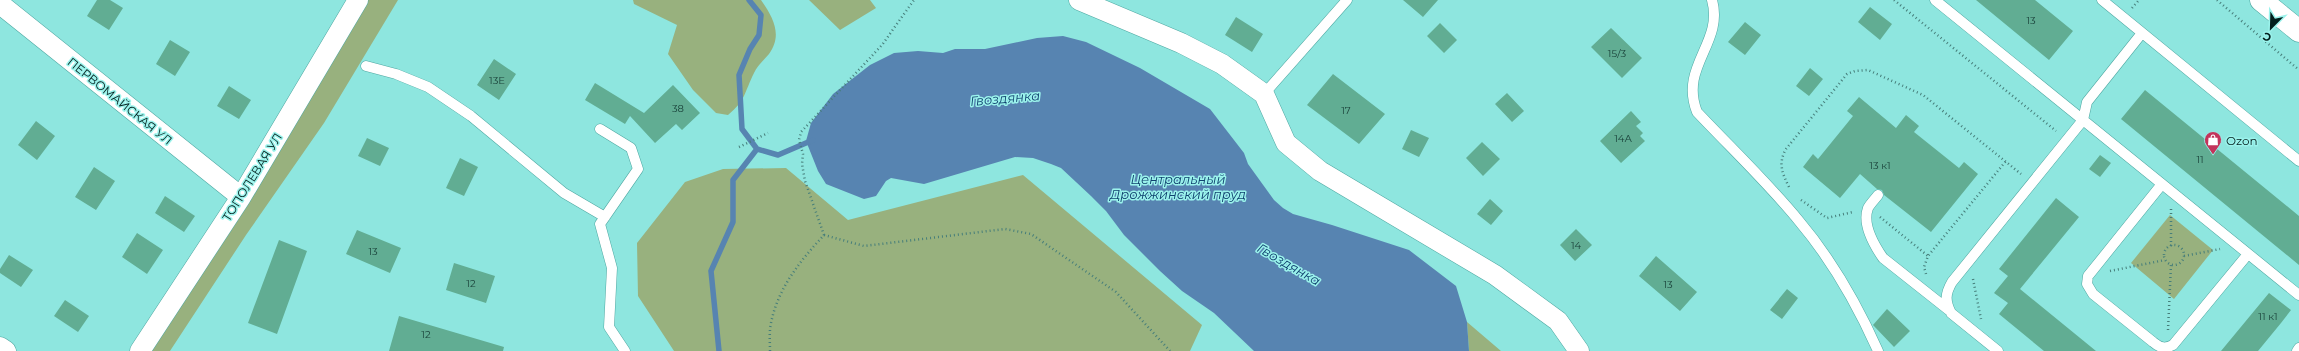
<svg xmlns="http://www.w3.org/2000/svg" width="2299" height="351" font-family="Montserrat,sans-serif">
  <style>
    .green { fill: #98b17e }
    .water { fill: #5784b1 }
    .lines { fill: none; stroke-linecap: round; stroke-linejoin: round }
    .stream { stroke: #5784b1; stroke-width: 5.5 }
    .building { fill: #61ad93 }
    .service-casing { stroke: #4fa8a2; stroke-width: 11 }
    .minor-casing { stroke: #4fa8a2; stroke-width: 21 }
    .tertiary-casing { stroke: #4fa8a2; stroke-width: 23 }
    .path { stroke: #467e7a; stroke-width: 2.5; stroke-dasharray: 1 3; stroke-linecap: butt }
    .service { stroke: #fff; stroke-width: 10 }
    .minor { stroke: #fff; stroke-width: 20 }
    .tertiary { stroke: #fff; stroke-width: 22 }
    .labels { text-anchor: middle; dominant-baseline: central; stroke-width: 3; stroke-linejoin: round; paint-order: stroke }
    .number-label { font-size: 10px; fill: #1a423a }
    .street-label { font-size: 12px; fill: #031f1d; stroke: #9bf3ec }
    .poi-label { font-size: 12px; fill: #031f1d; stroke: #9bf3ec; text-anchor: start }
    .water-label { font-size: 13px; font-style: italic; fill: #0f416e; stroke: #9bf3ec }
  </style>
  <rect width="100%" height="100%" fill="#8ee6df"/>
  <!-- green -->
  <path class="green" d="M358,0H398L324,123L246,235L170,351H139Z
    M633,0H761C773,17 783,35 769,54C764,60 757,66 754,73C744,93 746,100 728,115L716,113L693,90L668,54L677,25L634,4Z
    M809,0H870L876,8L840,30Z
    M786,168L848,220L1023,175L1202,325L1190,351H674L638,296L637,243L685,182L723,169Z
    M2170,215L2213,250L2174,299L2131,263Z
    M1467,322L1501,351H1469Z"/>
  <!-- water -->
  <path class="water" d="M1063,36L1086,42L1140,68L1210,109L1244,153L1248,164L1274,200L1283,208L1293,214L1332,225L1409,250L1456,286L1467,322L1469,351H1254L1214,313L1182,291L1160,271L1124,235L1106,211L1091,196L1061,168L1051,164L1033,158L1015,157L924,184L891,178L886,181L876,196L864,199L826,184L818,171L806,141L811,123L833,94L870,65L894,53L918,51L943,53L955,49H985L1037,38Z"/>
  <g class="lines">
    <!-- stream -->
    <path class="stream" d="M749,0L761,15L759,35L750,49L739,75L742,129L757,149L778,155L813,140
      M719,351L711,271L733,222V180L757,149"/>
  </g>
  <!-- building -->
  <path class="building" d="M97,0H110L123,8L109,30L87,16Z
    M1403,0H1438L1423,17Z
    M1976,0H2035L2073,31L2049,60Z
    M1870,7L1892,24L1880,40L1858,22Z
    M1236,17L1263,34L1252,52L1225,35Z
    M1745,22L1761,35L1745,55L1728,42Z
    M1440,23L1457,40L1444,53L1427,36Z
    M1611,28L1642,58L1622,78L1591,47Z
    M170,40L190,52L175,76L156,64Z
    M494,59L516,74L499,100L477,85Z
    M1810,68L1823,79L1809,96L1796,86Z
    M1333,74L1385,114L1359,144L1307,105Z
    M595,83L644,113L673,85L700,113L682,130L676,124L655,143L630,116L625,124L585,100Z
    M229,86L251,100L239,119L217,106Z
    M2145,90L2299,216V265L2121,119Z
    M1507,93L1524,111L1512,122L1495,104Z
    M1859,97L1896,128L1906,115L1919,126L1914,132L1959,168L1964,162L1978,174L1931,232L1884,195L1882,190L1877,189L1860,174L1840,198L1803,167L1813,154L1818,159L1853,116L1847,111Z
    M1631,111L1641,122L1636,126L1643,133L1640,136L1645,141L1621,163L1600,141Z
    M36,121L55,136L37,160L18,145Z
    M1411,130L1429,138L1419,157L1402,149Z
    M367,138L389,148L380,166L358,156Z
    M1482,142L1500,159L1483,176L1466,158Z
    M2100,155L2111,163L2100,177L2089,169Z
    M460,158L478,167L464,196L446,188Z
    M94,167L115,181L96,210L75,197Z
    M165,196L195,216L184,232L155,213Z
    M2056,198L2079,217L2020,289L2096,351H2044L1999,314L2008,303L1994,293L2008,276L1999,269Z
    M1490,199L1503,211L1491,225L1477,214Z
    M1576,229L1592,245L1575,261L1560,245Z
    M357,230L401,248L390,273L346,254Z
    M137,233L163,250L147,274L122,257Z
    M279,240L307,251L277,334L248,323Z
    M9,255L33,270L21,287L0,273V269Z
    M1656,256L1697,292L1680,311L1639,276Z
    M454,263L495,276L486,303L446,290Z
    M1787,289L1798,298L1782,319L1770,310Z
    M2269,293L2291,310L2281,323L2258,351H2221Z
    M65,300L89,316L78,332L54,316Z
    M1887,309L1910,331L1894,347L1873,325Z
    M399,316L504,347L503,351H389Z"/>
  <g class="lines">
    <defs>
      <path id="service" d="M1712,0C1724,43 1679,66 1697,112C1731,148 1768,183 1799,221C1832,260 1857,304 1878,351
        M1935,0L2299,295
        M2102,0L2299,161
        M366,66L396,74L428,87L471,116L564,193L605,217
        M1264,94L1347,0
        M600,129L631,148L638,169L600,224L612,268L609,327L625,351
        M2162,184L2088,276L2087,284L2093,294L2153,342C2160,348 2165,349 2173,345L2248,254
        M1878,195C1875,199 1870,204 1868,208C1862,224 1874,245 1883,258L1950,311
        M1998,351L1951,313C1945,301 1945,294 1952,282L2083,120L2087,102L2142,33
        M2297,351L2299,348"/>
      <path id="minor" d="M1079,0L1181,43L1222,64L1264,94L1286,143L1320,171L1495,275L1558,321L1579,351
        M0,4L241,197
        M0,347L6,351
        M140,351L241,197L358,0"/>
      <path id="tertiary" d="M2261,0L2299,31"/>
    </defs>
    <!-- service casing -->
    <use href="#service" class="service-casing"/>
    <!-- minor casing -->
    <use href="#minor" class="minor-casing"/>
    <!-- tertiary casing -->
    <use href="#tertiary" class="tertiary-casing"/>
    <!-- path -->
    <path class="path" d="M1894,0L2056,131
      M2217,0L2299,70
      M2132,8L2139,0
      M739,147L768,133
      M1789,187C1782,173 1778,163 1786,149L1847,74L1855,71L1868,70L1923,95L2021,174
      M1801,200L1827,218L1853,212
      M1880,217L1928,256
      M824,235L864,246L1005,229L1031,234L1116,292L1170,351
      M2164 255a10 10 0 1 1 20 0a10 10 0 1 1-20 0Z
      M2171,246V208
      M2184,256L2220,249
      M2110,271L2165,260
      M1926,274L1924,267L1928,256L2006,161
      M1973,279L1981,319
      M2168,330L2171,265
      M770,351C770,342 769,332 771,323C778,288 800,261 824,235L805,181L802,164L803,154L799,140L801,132L882,45L914,0"/>
    <!-- service -->
    <use href="#service" class="service"/>
    <!-- minor -->
    <use href="#minor" class="minor"/>
    <!-- tertiary -->
    <use href="#tertiary" class="tertiary"/>
  </g>
  <!-- icons -->
  <defs>
    <symbol id="shop-pin" viewBox="-11 -11 22 30"><path d="M0 17L-7.5 6A9.5 9.5 0 1 1 7.5 6Z" fill="#c3345b" stroke="#9bf3ec"/><path d="M-5-2.5h2.3a2.7 3.5 0 0 1 5.4 0H5L5.5 6h-11ZM-1.5-2.5h3a1.5 2.3 0 0 0-3 0Z" fill="#fff"/></symbol>
  </defs>
  <g fill-rule="evenodd">
    <use href="#shop-pin" x="2203" y="130" width="20" height="27"/>
  </g>
  <g class="labels">
    <!-- number labels -->
    <g class="number-label">
      <text x="2031" y="20">13</text>
      <text x="1617" y="53">15/3</text>
      <text x="497" y="80">13Е</text>
      <text x="678" y="108">38</text>
      <text x="1346" y="110">17</text>
      <text x="1623" y="138">14А</text>
      <text x="2200" y="159">11</text>
      <text x="1880" y="165">13 к1</text>
      <text x="1576" y="245">14</text>
      <text x="373" y="251">13</text>
      <text x="471" y="283">12</text>
      <text x="1668" y="284">13</text>
      <text x="2268" y="316">11 к1</text>
      <text x="426" y="334">12</text>
    </g>
    <!-- street labels -->
    <g class="street-label">
      <text transform="translate(120 101) rotate(39)">ПЕРВОМАЙСКАЯ УЛ</text>
      <text transform="translate(252 177) rotate(-58)">ТОПОЛЕВАЯ УЛ</text>
    </g>
    <!-- poi labels -->
    <g class="poi-label">
      <text x="2226" y="140">Ozon</text>
    </g>
    <!-- water labels -->
    <g class="water-label">
      <text transform="translate(1005 98) rotate(-5)">Гвоздянка</text>
      <text x="1178" y="179">Центральный<tspan x="1178" dy="15">Дрожжинский пруд</tspan></text>
      <text transform="translate(1289 264) rotate(30)">Гвоздянка</text>
    </g>
  </g>
  <!-- north arrow -->
  <g transform="translate(2271 28) rotate(203)" stroke="#9bf3ec" stroke-width="3" paint-order="stroke">
  <path d="M0-3L7 15L0 10L-7 15Z" fill="#031f1d"/>
  <text y="-6" font-size="11" font-weight="bold" text-anchor="middle" fill="#031f1d">С</text>
  </g>
</svg>
